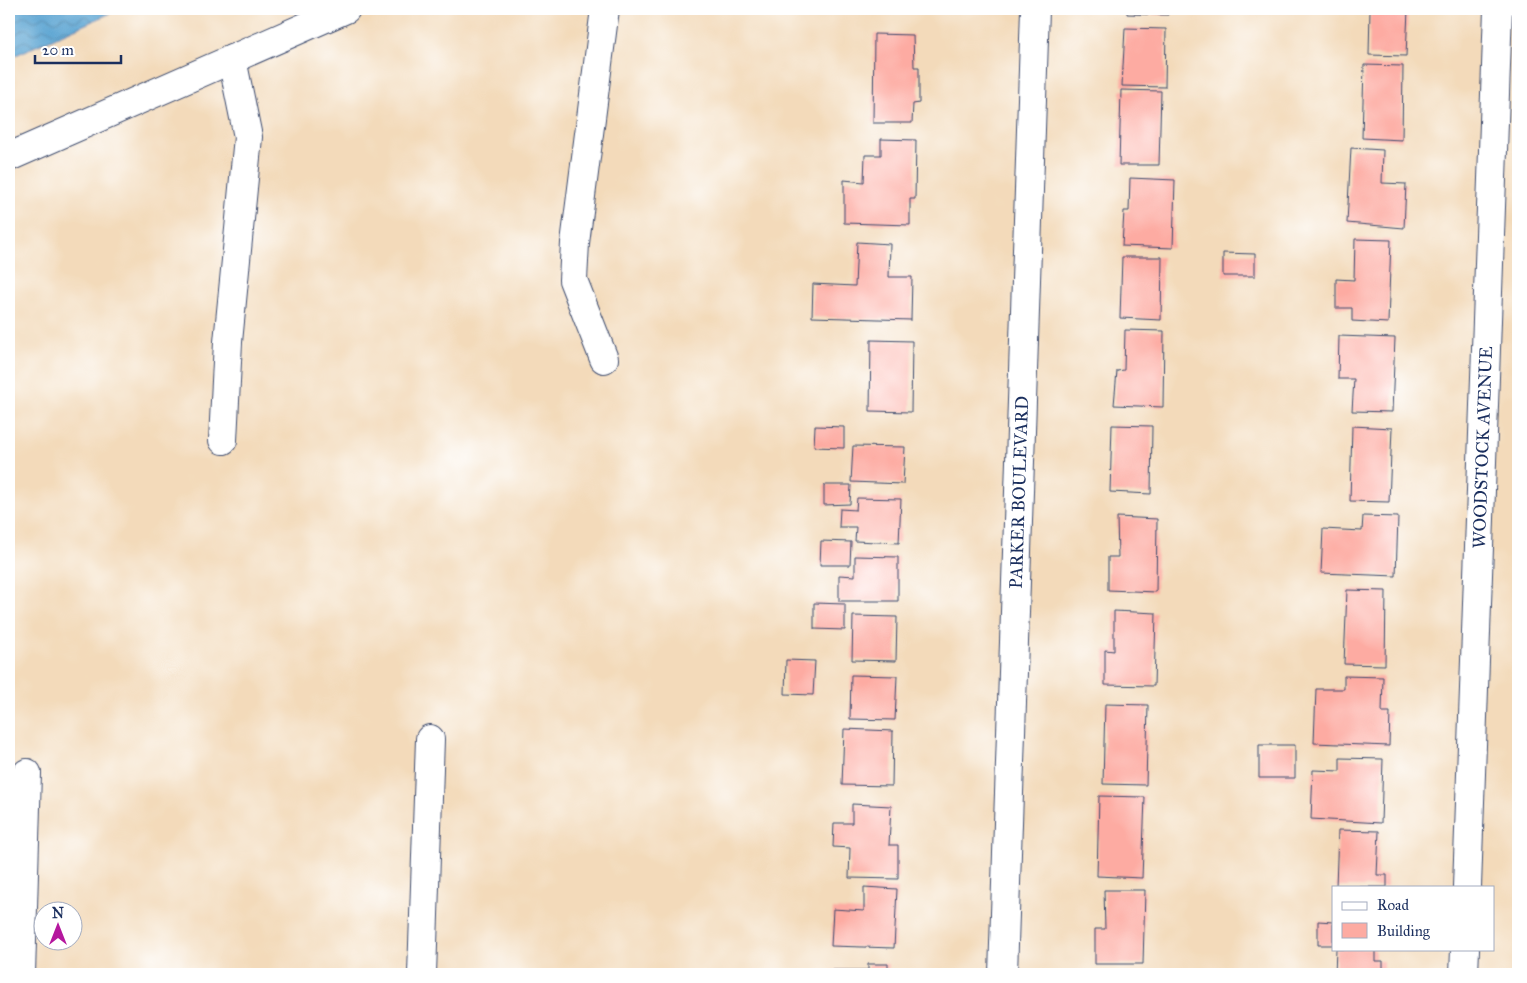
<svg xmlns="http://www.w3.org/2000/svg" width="1527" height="983" font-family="'IM FELL Great Primer',serif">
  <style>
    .water { fill: url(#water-waves); stroke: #3a6998 }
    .building { fill: #fdaba2 }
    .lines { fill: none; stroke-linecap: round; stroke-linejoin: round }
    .minor-casing { stroke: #3b496c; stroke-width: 30 }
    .minor { stroke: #fff; stroke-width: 28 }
    .labels { text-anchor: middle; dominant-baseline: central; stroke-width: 5; stroke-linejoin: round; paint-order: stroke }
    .street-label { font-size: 18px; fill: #1b2f5e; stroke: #fff }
  </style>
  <defs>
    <pattern id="water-waves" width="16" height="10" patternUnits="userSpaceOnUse" patternTransform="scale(1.25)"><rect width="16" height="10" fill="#59a3d1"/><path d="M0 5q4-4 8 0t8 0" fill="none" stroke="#4985ad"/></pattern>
  </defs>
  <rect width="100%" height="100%" fill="#fff"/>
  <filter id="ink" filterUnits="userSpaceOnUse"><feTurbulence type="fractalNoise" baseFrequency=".02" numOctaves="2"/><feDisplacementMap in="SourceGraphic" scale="10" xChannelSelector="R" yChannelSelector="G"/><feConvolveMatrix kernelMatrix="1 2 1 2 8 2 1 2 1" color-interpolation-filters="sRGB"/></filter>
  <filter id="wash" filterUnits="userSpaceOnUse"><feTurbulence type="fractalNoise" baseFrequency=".0096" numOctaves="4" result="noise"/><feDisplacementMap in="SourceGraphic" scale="20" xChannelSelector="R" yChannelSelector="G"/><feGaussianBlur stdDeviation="1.12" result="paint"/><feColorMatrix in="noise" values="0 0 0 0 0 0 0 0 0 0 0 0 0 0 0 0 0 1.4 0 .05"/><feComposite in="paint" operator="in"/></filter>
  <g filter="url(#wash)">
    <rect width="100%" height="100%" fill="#f3daba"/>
    <!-- water -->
    <path class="water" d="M9,9H120L9,58Z"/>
    <g id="blocks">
      <!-- building -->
      <path class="building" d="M1127,9H1168V15L1127,14Z
        M1370,9H1408L1406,56L1369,55Z
        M1125,28L1166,29L1165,87L1122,86Z
        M874,34L913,35L914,67H919V103L913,104L912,123H873Z
        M1364,65L1403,66L1402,140L1362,138Z
        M1121,90L1161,91L1159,165H1119Z
        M881,139L916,140L915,199H910V225L844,223V180L864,182L865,155H881Z
        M1351,148L1383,150L1382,183L1406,184L1404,228L1347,223Z
        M1130,178L1175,180L1173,248L1122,246L1124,211H1129Z
        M1355,239L1391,240L1388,323L1352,321V308H1336V279L1354,280Z
        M857,242L890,244L889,277H912L911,320L812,317L813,284L855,286Z
        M1223,253L1255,254V276H1223Z
        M1122,257H1162L1161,320L1120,318Z
        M1125,330L1164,331L1163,407L1114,405L1117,371L1124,370Z
        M1339,336L1395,338L1392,412L1352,411L1354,379H1338Z
        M871,340L912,341L911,412L870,411Z
        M1112,425L1152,426L1151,494L1110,492Z
        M815,426L844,427V448L814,447Z
        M1352,426L1392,428L1389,502L1350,501Z
        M853,446L905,447L903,484L851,482Z
        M824,485H851L850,504L824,505Z
        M857,498L901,499L899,543L855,541L856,527H839L840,509L856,510Z
        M1363,516L1398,517L1396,576L1321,573L1323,529L1362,531Z
        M1117,517L1157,519L1156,592L1108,590V557H1118Z
        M821,541L851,542L850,565H820Z
        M855,556L898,557V601H839V575L855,576Z
        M1347,590L1386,591L1385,665L1344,664Z
        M814,603L845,604V630L814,629Z
        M1114,611L1156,613L1154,686L1105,685V650L1114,651Z
        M853,616L897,617L896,661L852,660Z
        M786,660L815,661L813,695L785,694Z
        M851,675L897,676L895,720L850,719Z
        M1344,676L1383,677L1382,712H1390L1389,746L1314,743L1316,689H1344Z
        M1105,704L1148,705L1146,785L1103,784Z
        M844,729L893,731L892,786L842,785Z
        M1259,745H1295V778H1259Z
        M1340,758L1383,759L1381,823L1311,819L1313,770L1340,771Z
        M1099,796L1145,797L1142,878L1097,876Z
        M852,804L891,806L889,845H898V879L849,878L850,848L833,847L834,823H852Z
        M1338,830L1379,831L1377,875H1387V887H1336Z
        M864,887L897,889L894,948L831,946L833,909L864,911Z
        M1104,890H1145L1143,964H1095V929H1105Z
        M1318,921L1333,922V945H1318Z
        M1336,949H1375V961H1383V974H1335Z
        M868,964H888V974H831V970H868Z
        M1170,970L1204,971V974H1170Z"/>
    </g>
  </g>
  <g filter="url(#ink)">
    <use href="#blocks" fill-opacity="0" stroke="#3b496c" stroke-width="1"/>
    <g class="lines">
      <defs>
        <g id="minor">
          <path d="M9,157L346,9"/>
          <path d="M604,359L573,280L575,243L605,9"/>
          <path d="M223,440L228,342L248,137L232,59"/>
          <path id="s1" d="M1467,887L1498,9"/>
          <path d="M21,974L27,773"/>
          <path d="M422,974L430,739"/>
          <path id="s2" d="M1003,974L1035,9"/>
          <path d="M1464,974L1465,949"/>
        </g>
      </defs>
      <!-- minor casing -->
      <use href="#minor" class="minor-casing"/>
      <!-- minor -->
      <use href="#minor" class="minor"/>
    </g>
  </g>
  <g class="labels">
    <!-- street labels -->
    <g class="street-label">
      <text stroke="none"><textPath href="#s1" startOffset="440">WOODSTOCK AVENUE</textPath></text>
      <text stroke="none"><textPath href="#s2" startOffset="482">PARKER BOULEVARD</textPath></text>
    </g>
  </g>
  <!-- margin -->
  <rect width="1527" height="983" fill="none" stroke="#fff" stroke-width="30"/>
  <!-- legend -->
  <rect x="1332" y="886" width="162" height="65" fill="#ffffff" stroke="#a4acbf"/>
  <rect x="1342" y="902" width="25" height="8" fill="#ffffff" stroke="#a4acbf"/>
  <text x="1377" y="910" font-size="15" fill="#1b2f5e">Road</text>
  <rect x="1342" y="923" width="25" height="15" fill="#fdaba2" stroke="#a4acbf"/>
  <text x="1377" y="936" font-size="15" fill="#1b2f5e">Building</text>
  <!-- north arrow -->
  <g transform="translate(58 926)"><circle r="24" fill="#ffffff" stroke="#a4acbf"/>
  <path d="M0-4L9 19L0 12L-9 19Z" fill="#b5179e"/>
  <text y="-8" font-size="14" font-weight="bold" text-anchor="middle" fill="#1b2f5e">N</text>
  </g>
  <!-- scale -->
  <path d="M35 55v8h86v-8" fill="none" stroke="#1b2f5e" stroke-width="2.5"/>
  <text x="42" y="55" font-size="15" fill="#1b2f5e" stroke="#ffffff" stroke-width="4" paint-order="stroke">20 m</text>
</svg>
